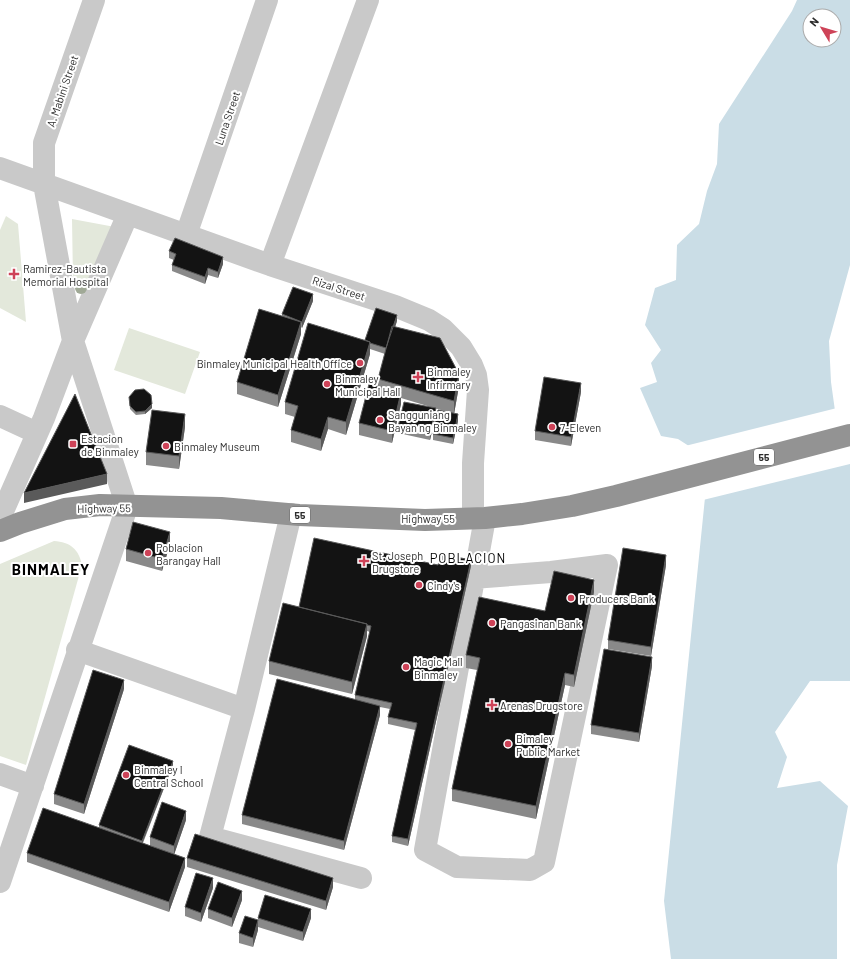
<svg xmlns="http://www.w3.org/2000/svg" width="850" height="959" font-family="Barlow,sans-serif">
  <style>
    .green { fill: #e3e8db }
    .water { fill: #cadde6; fill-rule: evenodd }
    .pier { fill: #fff }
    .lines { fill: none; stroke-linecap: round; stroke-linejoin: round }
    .minor { stroke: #c9c9c9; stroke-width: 22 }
    .highway { stroke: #939393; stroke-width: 22 }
    .tree { fill: #a0a996 }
    .wall { fill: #898989 }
    .shaded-wall { fill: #5a5a5a }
    .building { fill: #131313; stroke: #5a5a5a }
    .poi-dot { fill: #ce4358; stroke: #fff; stroke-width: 1.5 }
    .labels { text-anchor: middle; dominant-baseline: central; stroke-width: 4; stroke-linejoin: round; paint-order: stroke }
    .shield { fill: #fff; stroke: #6b6b6b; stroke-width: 1 }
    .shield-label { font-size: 10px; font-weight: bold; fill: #2c2c2c }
    .street-label { font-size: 11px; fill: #2c2c2c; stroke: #fff }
    .poi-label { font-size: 11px; fill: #2c2c2c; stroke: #fff; text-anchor: start }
    .quarter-label { font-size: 13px; letter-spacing: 1px; fill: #000; stroke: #fff }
    .district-label { font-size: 15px; font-weight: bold; letter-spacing: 1px; fill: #000; stroke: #fff }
  </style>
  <rect width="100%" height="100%" fill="#fff"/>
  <!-- green -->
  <path class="green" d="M6,216L18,224L26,322L0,308V230Z
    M72,219L115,227L89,285L73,281Z
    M129,328L200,352L185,394L114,370Z
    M54,541C70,542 79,549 82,565L26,765L0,756V564Z"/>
  <!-- water -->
  <path class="water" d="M797,0H850V265L829,341L831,382L836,418L850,457V681H810L775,732L787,757L777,788L820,781L848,806L837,865V959H671L664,901L707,478L692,448L678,439L661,436L640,388L657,382L651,363L661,350L645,325L655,288L676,280L677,245L699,224L707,191L717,164L719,124L792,11ZM810,16H834V40H810Z"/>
  <!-- pier -->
  <path class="pier" d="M837,408L838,418L850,453V464L703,500L705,479L690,449L685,446Z"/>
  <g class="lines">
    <!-- minor -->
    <path class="minor" d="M0,168L270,265L395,306L429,320L443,329L461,347L472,365L476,375L478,390L473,463V518
      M186,235L267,0
      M270,265L368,0
      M0,416L37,433
      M291,514L244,709L210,837L361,878
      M0,518L44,418L73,341L128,214
      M473,578L551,572L607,565L544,862L530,870L457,867L425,850L485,518
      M77,650L244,709
      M0,774L33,786
      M0,882L127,507L73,341L44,184V143L94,0"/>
    <!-- highway -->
    <path class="highway" d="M0,531L20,523L65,509L100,505L221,508L299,515L425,520L485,518L522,514L572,506L616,496L850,435"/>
  </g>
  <!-- trees -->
  <circle class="tree" cx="81" cy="288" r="6"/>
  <!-- wall -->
  <path class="wall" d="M169,251L223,264L218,278L208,275L205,284L172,271V265L174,260L169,258Z
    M313,301L302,328L301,327V334L278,407L237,394V382L282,316V314Z
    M397,321L395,327L459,386L454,414L401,398V404L392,443L359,435V423L378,386V379L385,354L370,349V354L346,435L328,429L321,451L291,442V430L295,417L285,414V402L365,340Z
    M581,392L571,446L535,440V431Z
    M129,397L152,408L145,414L136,415L130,409Z
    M436,415L430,440L398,433V427Z
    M458,421L453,444L433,440V434Z
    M185,427L179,469L146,465V452Z
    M170,544L162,571L126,561V549Z
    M438,565L471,566L408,846L392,842V836L415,730L388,724V717L390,709L380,707V715L344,850L242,824V815L355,700V695L370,632L367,631V636L352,694L269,674V661L299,607Z
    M666,565L651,656L608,649V640Z
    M594,592L574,687L565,685L536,819L452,801V789L477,670L466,668V655L545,611Z
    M652,666L639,742L591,734V725Z
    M124,689L84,814L54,804V794Z
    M173,765L143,843L150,846V837L186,820L174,854L185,867L169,912L27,862V853L99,828V825Z
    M187,858L333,887L326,910L187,867Z
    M213,888L201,922L185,916V907Z
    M242,900L232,927L208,918V909Z
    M258,918H311L303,941L258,927V930L253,947L239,943V933L258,920Z"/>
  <!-- shaded-wall -->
  <path class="shaded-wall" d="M223,257V264L218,278V272Z
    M208,268V275L205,284V277Z
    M313,294V301L302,328V322Z
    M397,315V321L386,354V348Z
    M301,322V334L278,407V395Z
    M370,342V354L346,435V422Z
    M459,374V386L454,414V401Z
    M581,383V392L571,446V437Z
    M401,392V404L392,443V431Z
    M152,404V408L145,414V411Z
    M436,408V415L430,440V433Z
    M185,414V427L179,469V456Z
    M458,414V421L453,444V438Z
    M328,417V429L321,451V439Z
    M107,474V484L24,503V493Z
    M170,532V544L162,571V559Z
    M666,555V565L651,656V647Z
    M471,560V566L408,846V839Z
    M594,580V592L574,687V675Z
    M367,624V636L352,694V682Z
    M652,657V666L639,742V733Z
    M565,673V685L536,819V806Z
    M124,680V689L84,814V804Z
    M380,706V715L344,850V841Z
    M173,761V765L142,844V841Z
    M186,811V820L174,855V846Z
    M185,858V867L169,912V902Z
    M213,878V888L201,922V913Z
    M333,878V887L326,910V901Z
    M242,891V900L232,927V918Z
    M311,909V918L303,941V932Z
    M258,920V930L253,947V938Z"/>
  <!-- building -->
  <path class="building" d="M175,238L223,257L218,272L208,268L205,277L172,265L176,254L169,251Z
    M293,287L313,294L302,322L282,314Z
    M376,308L397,315L386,348L370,343V342L365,340Z
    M259,309L301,322L278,395L237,382Z
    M308,323L370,342L346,422L328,417L321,439L291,430L298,406L285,402Z
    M392,326L440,338L459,374L454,401L378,379Z
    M544,377L581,383L571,437L535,431Z
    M369,384L401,392L392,431L359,423Z
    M144,389L151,395L152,404L145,411L136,412L130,406L129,397L135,390Z
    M75,394L107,474L24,493Z
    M404,402L436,408L430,433L398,427Z
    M152,410L185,414L179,456L146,452Z
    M438,410L458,414L453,438L433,434Z
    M133,522L170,532L162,559L126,549Z
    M314,538L438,565L441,554L471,560L408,839L392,836L417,723L388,717L392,703L355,695L371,626L367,625V624L299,607Z
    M623,548L666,555L651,647L608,640Z
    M554,571L594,580L574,675L565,673L536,806L452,789L480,658L466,655L479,597L545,611Z
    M283,603L367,624L352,682L269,661Z
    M604,649L652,657L639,733L591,725Z
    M93,670L124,680L84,804L54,794Z
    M277,679L380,706L344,841L242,815Z
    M129,745L173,761L142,841L99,825Z
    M162,802L186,811L174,846L150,837Z
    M43,808L185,858L169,902L27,853Z
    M195,834L333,878L326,901L187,858Z
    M196,873L213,878L201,913L185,907Z
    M218,882L242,891L232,918L208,909Z
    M265,895L311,909L303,932L258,918Z
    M245,916L258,920L253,938L239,933Z"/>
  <!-- markers -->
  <g class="poi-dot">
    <path d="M12 268h4v4h4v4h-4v4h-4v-4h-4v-4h4z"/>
    <circle cx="360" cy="363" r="4"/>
    <path d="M416 371h4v4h4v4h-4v4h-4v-4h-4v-4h4z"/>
    <circle cx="327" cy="384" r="4"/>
    <circle cx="380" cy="420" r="4"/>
    <circle cx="552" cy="427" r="4"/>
    <rect x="69" y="440" width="8" height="8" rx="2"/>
    <circle cx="166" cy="446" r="4"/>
    <circle cx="148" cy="553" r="4"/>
    <path d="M362 555h4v4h4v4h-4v4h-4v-4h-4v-4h4z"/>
    <circle cx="419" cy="585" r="4"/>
    <circle cx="571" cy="598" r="4"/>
    <circle cx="492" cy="623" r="4"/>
    <circle cx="406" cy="667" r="4"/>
    <path d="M490 699h4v4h4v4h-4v4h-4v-4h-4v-4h4z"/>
    <circle cx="508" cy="744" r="4"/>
    <circle cx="126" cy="775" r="4"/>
  </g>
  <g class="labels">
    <!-- shield labels -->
    <g class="shield">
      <rect x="754" y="449" width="20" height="16" rx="3"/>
      <rect x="290" y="507" width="20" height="16" rx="3"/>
    </g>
    <g class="shield-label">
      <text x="764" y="457">55</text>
      <text x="300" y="515">55</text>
    </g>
    <!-- street labels -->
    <g class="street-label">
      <text transform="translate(62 91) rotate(-71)">A. Mabini Street</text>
      <text transform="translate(227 118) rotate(-71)">Luna Street</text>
      <text transform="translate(339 288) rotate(18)">Rizal Street</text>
      <text transform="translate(104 508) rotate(-1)">Highway 55</text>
      <text x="428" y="518">Highway 55</text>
    </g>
    <!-- poi labels -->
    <g class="poi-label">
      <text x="23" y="268">Ramirez-Bautista<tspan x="23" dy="13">Memorial Hospital</tspan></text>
      <text x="352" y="363" text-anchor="end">Binmaley Municipal Health Office</text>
      <text x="427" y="371">Binmaley<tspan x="427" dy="13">Infirmary</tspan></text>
      <text x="335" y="378">Binmaley<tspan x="335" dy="13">Municipal Hall</tspan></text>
      <text x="388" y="414">Sangguniang<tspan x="388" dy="13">Bayan ng Binmaley</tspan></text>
      <text x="560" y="427">7-Eleven</text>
      <text x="81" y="438">Estacion<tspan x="81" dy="13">de Binmaley</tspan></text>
      <text x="174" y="446">Binmaley Museum</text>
      <text x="156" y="547">Poblacion<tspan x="156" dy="13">Barangay Hall</tspan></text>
      <text x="372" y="555">St. Joseph<tspan x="372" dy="13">Drugstore</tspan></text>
      <text x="427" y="585">Cindy's</text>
      <text x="579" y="598">Producers Bank</text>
      <text x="500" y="623">Pangasinan Bank</text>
      <text x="414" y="661">Magic Mall<tspan x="414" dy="13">Binmaley</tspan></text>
      <text x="500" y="705">Arenas Drugstore</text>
      <text x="516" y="738">Bimaley<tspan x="516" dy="13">Public Market</tspan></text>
      <text x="134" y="769">Binmaley I<tspan x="134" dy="13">Central School</tspan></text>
    </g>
    <!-- quarter labels -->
    <g class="quarter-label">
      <text x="468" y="558">POBLACION</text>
    </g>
    <!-- district labels -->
    <g class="district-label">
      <text x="51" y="569">BINMALEY</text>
    </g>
  </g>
  <!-- north arrow -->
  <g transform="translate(822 28) rotate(308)"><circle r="19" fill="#ffffff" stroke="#ababab"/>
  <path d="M0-3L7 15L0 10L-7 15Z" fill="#ce4358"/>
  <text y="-6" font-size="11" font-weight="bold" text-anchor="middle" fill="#2c2c2c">N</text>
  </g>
</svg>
